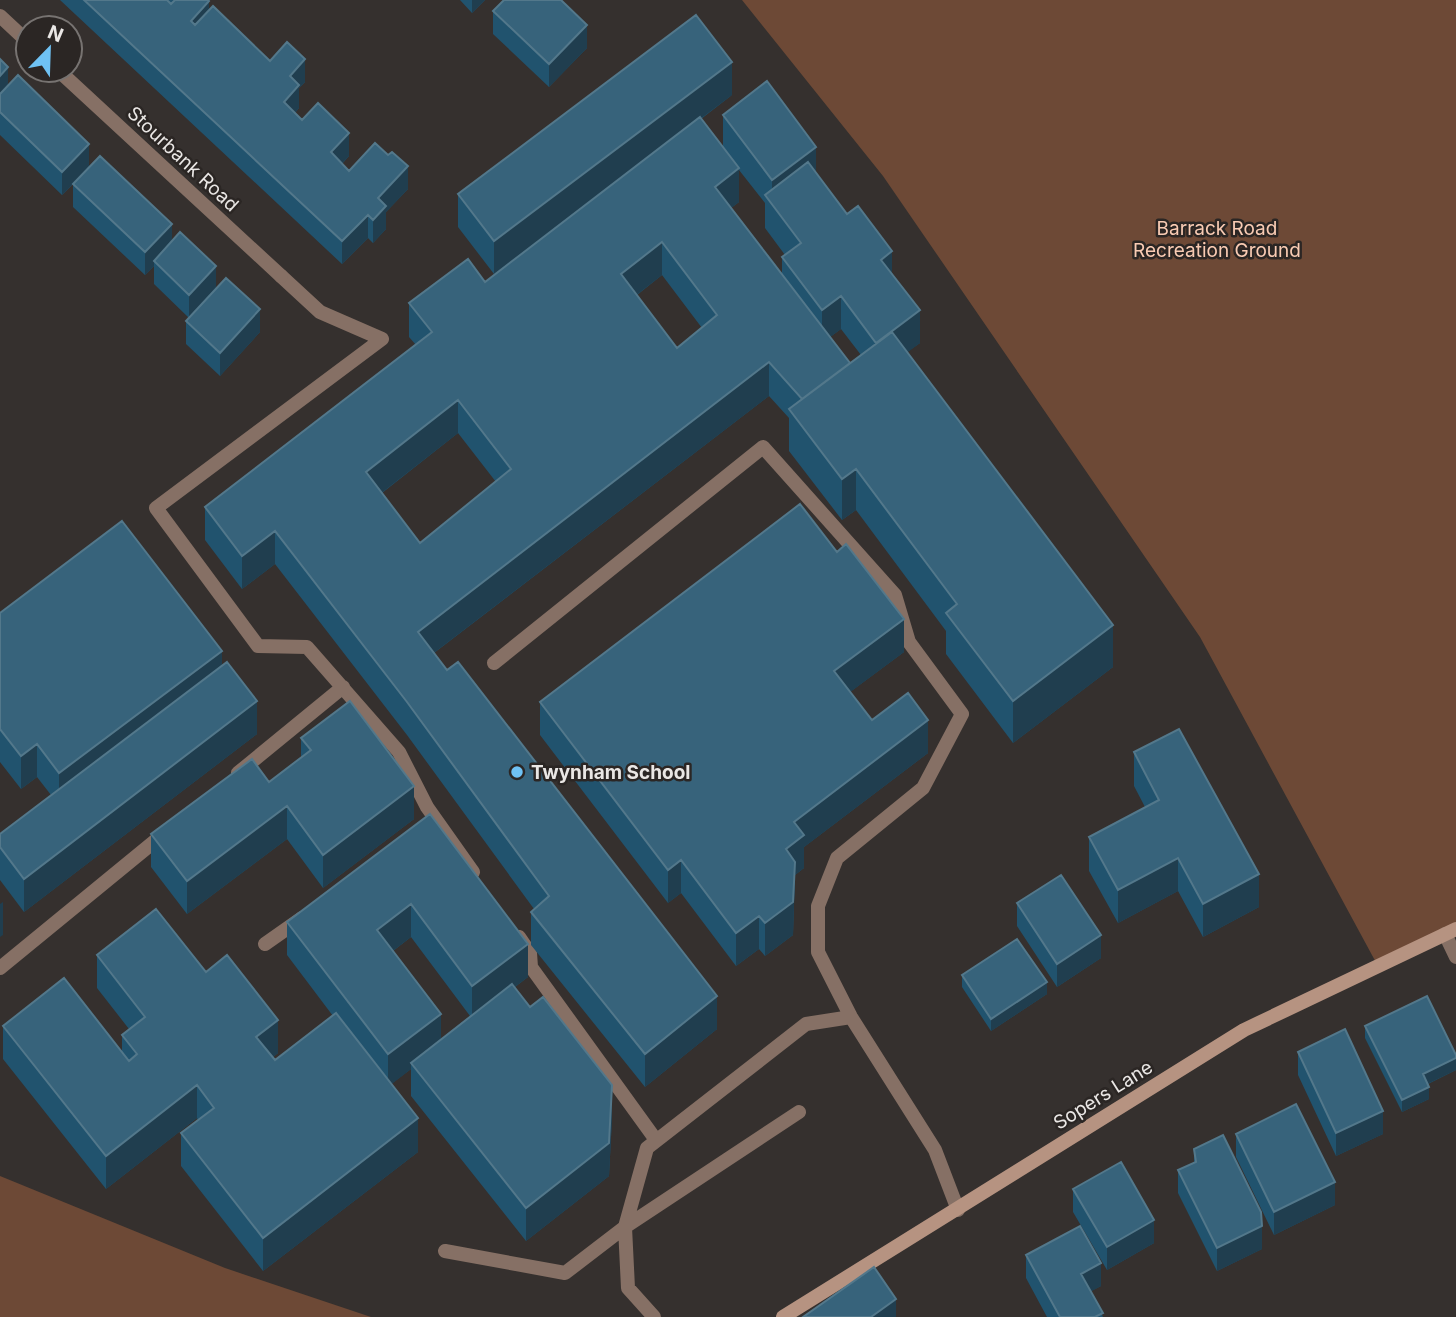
<svg xmlns="http://www.w3.org/2000/svg" width="1456" height="1317" font-family="Inter,sans-serif">
  <style>
    .green { fill: #6d4936 }
    .lines { fill: none; stroke-linecap: round; stroke-linejoin: round }
    .lane { stroke: #867065; stroke-width: 14 }
    .street { stroke: #867065; stroke-width: 14 }
    .secondary { stroke: #b69381; stroke-width: 14 }
    .wall { fill: #21536e; fill-rule: evenodd }
    .shaded-wall { fill: #203e4f }
    .building { fill: #37637b; stroke: #53788b; stroke-width: 2; fill-rule: evenodd }
    .poi-dot { fill: #6fc2f4; stroke: #2b2624; stroke-width: 2.5 }
    .labels { text-anchor: middle; dominant-baseline: central; stroke-width: 5; stroke-linejoin: round; paint-order: stroke }
    .street-label { font-size: 19px; fill: #eae7e5; stroke: #2b2624 }
    .park-label { font-size: 19px; fill: #f9cbb3; stroke: #2b2624 }
    .poi-label { font-size: 19px; font-weight: bold; fill: #eae7e5; stroke: #2b2624; text-anchor: start }
  </style>
  <rect width="100%" height="100%" fill="#35302e"/>
  <!-- green -->
  <path class="green" d="M742,0H1456V929L1379,968L1200,637L883,176Z
    M0,1176L225,1268L371,1317H0Z"/>
  <g class="lines">
    <!-- lane -->
    <path class="lane" d="M281,276L320,312L382,339L156,508L258,646L307,647L399,752L427,807L473,872
      M494,663L763,447L895,595L909,642L962,714L923,788L837,858L818,906V952L851,1017L935,1150L958,1210
      M238,773L343,687
      M519,937L530,953L531,967L656,1140
      M265,944L302,918
      M0,968L166,832
      M445,1251L565,1273L625,1227L799,1112
      M654,1317L628,1288L625,1227L647,1148L806,1024L851,1017"/>
    <!-- street -->
    <path class="street" d="M0,16L28,42
      M58,70L281,276
      M1445,934L1456,957"/>
    <!-- secondary -->
    <path class="secondary" d="M783,1317L1244,1030L1456,929"/>
  </g>
  <!-- wall -->
  <path class="wall" d="M60,0H208L209,10L270,61L305,82L299,88V108L295,113L302,120L349,156L342,164L349,171L408,189L386,212V229L373,243L368,238L342,264Z
    M460,0H485L472,13Z
    M493,11L587,48L549,87L493,34Z
    M0,59L8,85L89,167L172,242L216,289L260,332L220,376L186,344V321L189,318L154,284V266L145,275L73,207V184L62,195L0,135Z
    M732,95L701,119L723,147V115L816,173L892,273L920,343L907,352L1113,667L1013,743L946,654V631L856,510L842,520L789,451V418L769,396L434,653L717,1029L645,1087L531,945V912L534,909L407,735L275,564L242,589L205,540V507L416,345L409,337V303L485,282L554,229L494,274L458,227V194ZM739,170L765,203V228L785,255L782,257V274L731,208L739,202ZM662,275L702,328L677,348L637,295ZM841,329L861,355L850,363L830,337ZM458,433L496,482L420,543L382,493Z
    M837,552L904,652L850,692L872,720L928,753L804,847V868L795,875L793,935L765,956L759,949L736,966L681,893L668,903L540,735V702Z
    M0,613L222,665L257,734L24,912L0,880V847L51,795L37,777L21,789L0,762Z
    M301,738L414,819L323,888L287,839L187,914L151,867V834L269,782L301,758Z
    M1134,752L1259,907L1203,937L1178,891L1118,923L1089,871V837L1145,807L1134,786Z
    M430,814L528,977L515,987L612,1118L609,1176L526,1241L411,1096V1069L391,1084L418,1152L263,1271L181,1166V1133L198,1120L197,1118L106,1189L3,1059V1026L122,1053V1035L129,1029L97,988V955L206,972L278,1053L273,1057L275,1060L333,1016L287,955V922ZM411,937L470,1016L441,1039L393,951Z
    M1017,903L1101,958L1057,987L1017,926Z
    M962,975L1047,994L991,1031L962,987Z
    M1365,1026L1456,1070L1428,1084L1429,1099L1402,1112L1365,1038Z
    M1298,1052L1383,1134L1336,1156L1298,1075Z
    M1236,1134L1335,1205L1274,1235L1236,1157Z
    M1194,1149L1262,1249L1217,1271L1178,1193V1170L1194,1163Z
    M1073,1189L1154,1243L1107,1270L1073,1212Z
    M1026,1255L1101,1286L1091,1291L1103,1317H1047L1026,1278Z"/>
  <!-- shaded-wall -->
  <path class="shaded-wall" d="M472,0H485L472,13Z
    M209,1V24L191,44V21Z
    M587,25V48L549,87V64Z
    M305,59V82L299,88V108L284,126V102L290,76Z
    M732,62V95L494,274V241Z
    M8,67V90L0,99V76Z
    M349,133V156L331,175V152Z
    M89,144V167L62,195V172Z
    M816,147V180L772,205V180Z
    M408,166V189L386,212V229L373,243V220L378,198Z
    M739,168V202L715,220V187Z
    M368,215V238L342,264V241Z
    M172,224V247L154,261V266L145,275V252Z
    M662,242V275L621,307V274Z
    M892,251V285L881,260Z
    M216,266V290L189,318V295Z
    M841,296V329L822,343V310Z
    M260,309V332L220,376V353Z
    M920,310V343L876,376V343Z
    M769,362V396L418,665V632Z
    M458,400V433L366,505V472Z
    M856,469V510L842,520V479Z
    M275,531V564L242,589V556Z
    M904,619V652L834,704V671Z
    M1113,625V667L1013,743V701Z
    M222,651V685L59,807V773Z
    M257,701V734L24,912V879Z
    M928,720V753L804,847V868L795,875L793,935L765,956V923L794,822Z
    M37,744V777L21,789V756Z
    M414,786V819L323,888V855Z
    M287,806V839L187,914V881Z
    M1178,858V891L1118,923V890Z
    M681,860V893L668,903V870Z
    M1259,874V907L1203,937V904Z
    M3,902V935L0,937V904Z
    M411,904V937L377,963V930Z
    M759,916V949L736,966V933Z
    M1101,935V958L1057,987V964Z
    M528,944V977L472,1019V986Z
    M1047,982V994L991,1031V1019Z
    M717,996V1029L645,1087V1054Z
    M441,1014V1047L411,1063V1069L388,1087V1054Z
    M278,1020V1053L256,1070V1037Z
    M1456,1058V1070L1423,1086V1074Z
    M197,1085V1118L106,1189V1156Z
    M612,1085V1118L609,1176L526,1241V1208Z
    M1429,1087V1099L1402,1112V1100Z
    M1383,1111V1134L1336,1156V1133Z
    M418,1118V1152L263,1271V1238Z
    M1335,1182V1205L1274,1235V1212Z
    M1154,1220V1243L1107,1270V1247Z
    M1262,1226V1249L1217,1271V1248Z
    M1101,1263V1286L1081,1297V1274Z
    M896,1299V1317H871Z"/>
  <!-- building -->
  <path class="building" d="M84,0H167L171,4L175,0H208L209,1L191,21L195,25L213,6L270,61L287,42L305,59L290,76L299,85L284,102L302,120L318,103L349,133L331,152L349,171L375,143L388,155L392,152L408,166L378,198L386,206L373,220L368,215L342,241Z
    M504,0H561L587,25L549,64L493,11Z
    M696,15L732,62L494,241L458,194Z
    M0,59L8,67L0,76Z
    M18,75L89,144L62,172L0,112V94Z
    M767,81L816,147L772,180L723,115Z
    M700,117L739,168L715,187L850,363L802,399L769,362L418,632L447,670L458,662L717,996L645,1054L531,912L549,896L407,702L275,531L242,556L205,507L432,332L409,303L468,259L485,282ZM662,242L717,315L677,348L621,274ZM458,400L511,469L420,543L366,472Z
    M100,156L172,224L145,252L73,184Z
    M808,162L847,214L858,206L892,251L881,260L920,310L876,343L841,296L822,310L782,257L801,243L765,195Z
    M180,232L216,266L189,295L154,261Z
    M226,278L260,309L220,353L186,321Z
    M892,332L1113,625L1013,701L946,613L957,604L856,469L842,479L789,409Z
    M800,504L837,552L846,544L904,619L834,671L872,720L908,693L928,720L794,822L804,835L786,849L795,862L793,902L765,923L759,916L736,933L681,860L668,870L540,702Z
    M122,521L222,651L59,773L37,744L21,756L0,729V613Z
    M227,662L257,701L24,879L0,847V834Z
    M350,701L414,786L323,855L287,806L187,881L151,834L252,759L269,782L311,750L301,738Z
    M1179,729L1259,874L1203,904L1178,858L1118,890L1089,837L1159,800L1134,752Z
    M430,814L528,944L472,986L411,904L377,930L441,1014L388,1054L287,922Z
    M1061,875L1101,935L1057,964L1017,903Z
    M156,909L206,972L227,955L278,1020L256,1037L275,1060L336,1013L418,1118L263,1238L181,1133L214,1108L197,1085L106,1156L3,1026L64,978L129,1061L137,1054L122,1035L145,1017L97,955Z
    M1017,939L1047,982L991,1019L962,975Z
    M512,984L530,1007L543,997L612,1085L609,1143L526,1208L411,1063Z
    M1427,996L1456,1055V1058L1423,1074L1429,1087L1402,1100L1365,1026Z
    M1345,1029L1383,1111L1336,1133L1298,1052Z
    M1296,1104L1335,1182L1274,1212L1236,1134Z
    M1223,1135L1261,1212L1262,1226L1217,1248L1178,1170L1196,1162L1194,1149Z
    M1121,1162L1154,1220L1107,1247L1073,1189Z
    M1080,1226L1101,1263L1081,1274L1103,1313L1095,1317H1060L1026,1255Z
    M874,1267L896,1299L871,1317H803Z"/>
  <!-- markers -->
  <circle class="poi-dot" cx="517" cy="772" r="7"/>
  <g class="labels">
    <!-- street labels -->
    <g class="street-label">
      <text transform="translate(183 159) rotate(43)">Stourbank Road</text>
      <text transform="translate(1103 1095) rotate(-32)">Sopers Lane</text>
    </g>
    <!-- park labels -->
    <g class="park-label">
      <text x="1217" y="228">Barrack Road<tspan x="1217" dy="22">Recreation Ground</tspan></text>
    </g>
    <!-- poi labels -->
    <g class="poi-label">
      <text x="531" y="772">Twynham School</text>
    </g>
  </g>
  <!-- north arrow -->
  <g transform="translate(49 49) rotate(23)"><circle r="33" fill="#2b2624" stroke="#777371" stroke-width="2"/>
  <path d="M0-5L12 26L0 18L-12 26Z" fill="#6fc2f4"/>
  <text y="-10" font-size="19" font-weight="bold" text-anchor="middle" fill="#eae7e5">N</text>
  </g>
</svg>
